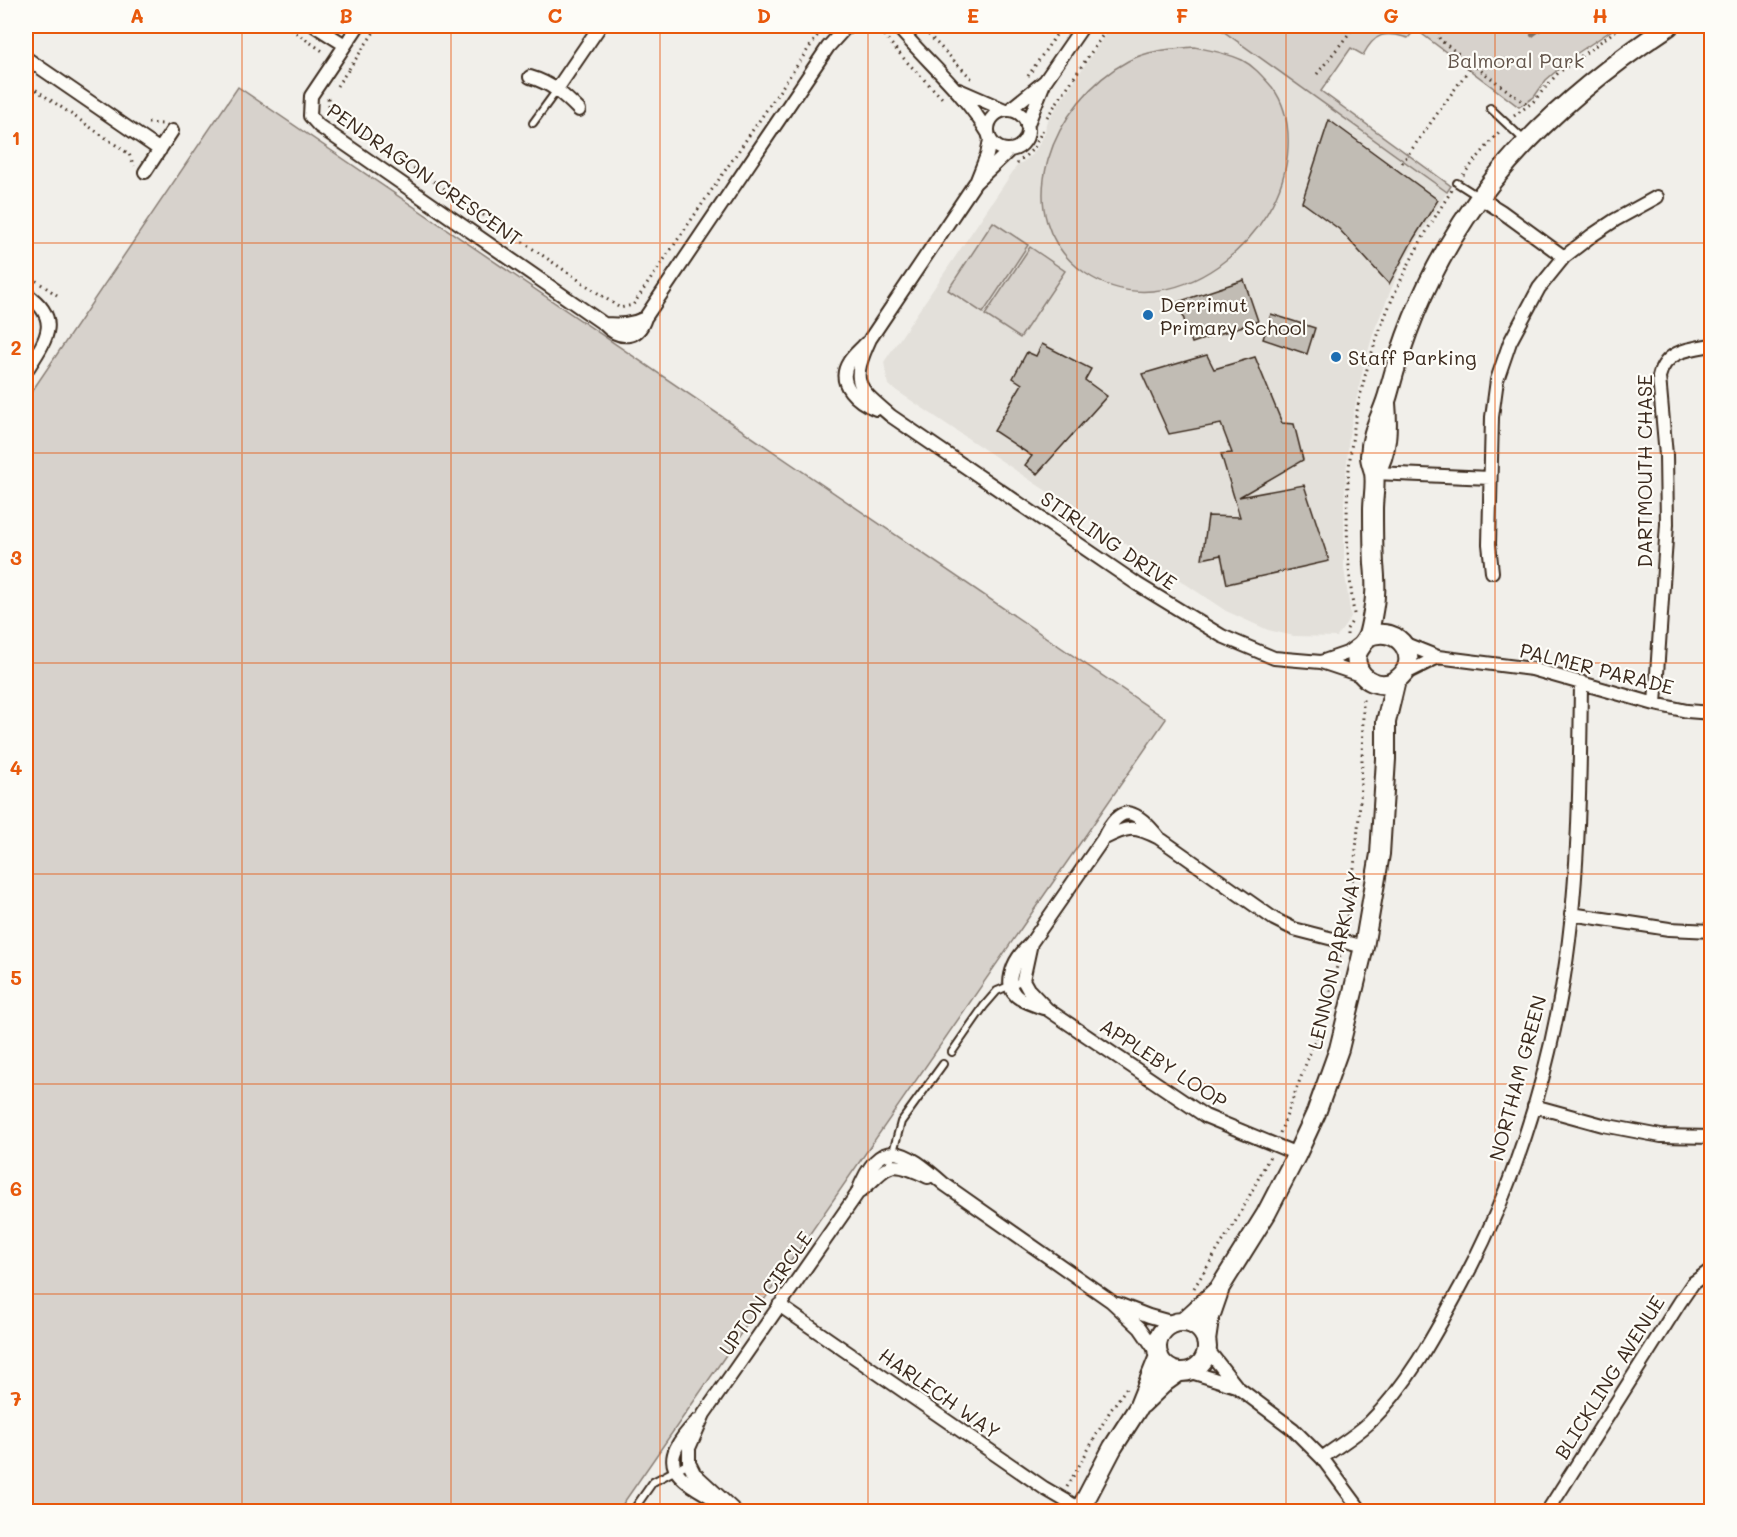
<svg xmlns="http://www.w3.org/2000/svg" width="1737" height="1537" font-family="Mali,sans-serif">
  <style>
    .built { fill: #e3e0da }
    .green { fill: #d7d2cc; stroke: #897e75; stroke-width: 1.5 }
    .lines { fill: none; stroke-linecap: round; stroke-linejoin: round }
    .stream { stroke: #80746b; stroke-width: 4.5 }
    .building { fill: #c1bcb4; stroke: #3b2a1e; stroke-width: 1.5 }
    .lane-casing { stroke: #3b2a1e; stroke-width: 10 }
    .street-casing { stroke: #3b2a1e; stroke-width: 16 }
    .secondary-casing { stroke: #3b2a1e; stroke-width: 22 }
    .path { stroke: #3b2a1e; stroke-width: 3; stroke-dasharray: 1.5 4.5; stroke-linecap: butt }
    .lane { stroke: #fdfcf7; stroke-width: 6 }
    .street { stroke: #fdfcf7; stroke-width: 12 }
    .secondary { stroke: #fdfcf7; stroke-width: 18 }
    .grid { fill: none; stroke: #e8590c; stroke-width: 1.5; stroke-opacity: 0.55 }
    .poi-dot { fill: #1f6fb2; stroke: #fdfcf7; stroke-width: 2 }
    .labels { text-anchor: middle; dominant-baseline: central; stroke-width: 4.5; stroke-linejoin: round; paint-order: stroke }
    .park-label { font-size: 20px; fill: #62544a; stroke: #fdfcf7 }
    .street-label { font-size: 20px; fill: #3b2a1e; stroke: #fdfcf7 }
    .poi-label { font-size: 20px; fill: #3b2a1e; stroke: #fdfcf7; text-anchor: start }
    .neatline { fill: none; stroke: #e8590c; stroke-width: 2 }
    .grid-label { font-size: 20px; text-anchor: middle; font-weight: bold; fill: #e8590c }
  </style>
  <rect width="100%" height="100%" fill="#f1efea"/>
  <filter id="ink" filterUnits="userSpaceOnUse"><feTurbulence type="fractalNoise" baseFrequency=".0167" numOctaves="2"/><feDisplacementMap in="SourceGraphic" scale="12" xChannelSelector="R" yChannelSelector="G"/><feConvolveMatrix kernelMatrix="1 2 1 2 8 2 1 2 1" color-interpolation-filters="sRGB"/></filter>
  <g filter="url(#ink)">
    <!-- built -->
    <path class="built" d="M1111,26H1216L1447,192L1400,268L1374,331L1363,369L1349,435L1344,503V568L1351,617L1337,637L1294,636L1268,630L1226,611L888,385L884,362L1016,167L1031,156L1037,148L1045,133L1046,123Z"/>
    <!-- green -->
    <path class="green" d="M1216,26H1618L1576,54L1546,80L1534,97L1519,107L1422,34L1423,32L1417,28L1408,38C1384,31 1375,33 1363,55L1351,48L1321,91L1451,186L1447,192Z
      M1194,47C1210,50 1227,53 1242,60C1254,66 1263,77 1272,87C1285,104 1289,125 1288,147C1285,238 1171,332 1085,273C1003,216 1054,100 1128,61C1148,50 1171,49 1194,47Z
      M238,87L1166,719L618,1511H26V400Z
      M993,222L1028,245L983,313L948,290Z
      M1030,247L1065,271L1020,338L985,315Z"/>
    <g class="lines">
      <!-- stream -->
      <path class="stream" d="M1532,35L1544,26"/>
    </g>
    <!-- building -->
    <path class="building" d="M1329,120L1438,200L1414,238L1389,284L1339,229L1302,202Z
      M1244,280L1258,321L1192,343L1178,302Z
      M1271,314L1315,328L1307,354L1263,339Z
      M1042,344L1091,369L1085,380L1107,396L1037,474L1025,465L1032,456L994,431L1022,384L1013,378L1027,352L1036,356Z
      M1207,355L1214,369L1255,357L1282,423L1294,424L1303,460L1239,497L1304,485L1329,561L1227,584L1221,555L1202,559L1208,516L1240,517L1221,454L1232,453L1221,424L1169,434L1142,374Z"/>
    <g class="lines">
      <defs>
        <path id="lane" d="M1490,108L1525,141
          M533,123L557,90
          M1457,183L1479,197
          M952,1052L984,1006L997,991L1023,980
          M889,1167L901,1122L943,1064
          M632,1512L653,1482L689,1463"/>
        <path id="street" d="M315,26L345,45
          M358,26L311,96L310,116L319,126L604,324C619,340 638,340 645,318L828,47L847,26
          M897,26C927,62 964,92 988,133
          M26,58L160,150
          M530,77C551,83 564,95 579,110
          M557,89L600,26
          M959,90L1005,110
          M988 130a20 20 0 1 1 40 0a20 20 0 1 1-40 0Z
          M1009,110L1045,81L1083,26
          M1027,126L1044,83
          M1010,150L975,183L870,339C850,383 856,386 891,416L1137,584L1222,636L1274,658L1321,662L1363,676
          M145,172L172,131
          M977,180L987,155L990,140
          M1480,198L1501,211L1564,257
          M26,294C63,319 46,340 26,371
          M604,324C620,325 631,325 645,318
          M865,344C860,350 853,355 849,362C835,384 858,402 876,409
          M1375,473L1490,478
          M1492,572L1489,544L1492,417L1497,380L1510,342L1539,288L1564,257L1591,236L1615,220L1657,197
          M1403,643L1438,657L1532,669L1655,704L1687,711L1712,713
          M1321,662L1347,653L1360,643
          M1404,674L1438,657
          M1655,704L1667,524L1666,455L1659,377C1665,351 1688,349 1712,345
          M1103,839C1128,826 1134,825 1159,838L1274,919L1294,929L1364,947
          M1571,914L1669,929L1712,931
          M1031,943L1023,980L1028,989L1047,1009L1205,1116L1297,1154
          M1043,1008C1025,1001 1006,998 1011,975C1014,961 1021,953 1031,943L1103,839C1121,800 1136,810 1159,838
          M1534,1106L1603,1125L1661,1136L1712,1137
          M858,1193C890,1168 884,1156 928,1177
          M1118,1304L1149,1316L1174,1323
          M779,1305L1044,1488L1080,1509
          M1207,1349L1237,1387L1293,1429L1322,1458L1362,1512
          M1188,1371L1236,1386
          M697,1421C654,1465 674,1476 718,1501
          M1322,1458C1338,1446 1355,1436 1369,1423C1409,1384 1436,1332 1462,1284C1510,1194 1543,1094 1561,994C1579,894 1580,784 1581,682
          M734,1510L694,1473L689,1463V1448L704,1414L857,1194C880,1132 905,1150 944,1184L1111,1301L1140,1328L1158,1354
          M1547,1512L1680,1302L1693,1283L1712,1269"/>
        <path id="secondary" d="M1375,473C1388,452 1388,427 1386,403
          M1367,637C1400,622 1424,662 1396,680C1382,690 1361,681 1357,664C1354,650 1364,646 1368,635C1370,629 1375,603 1375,595C1376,585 1375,574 1374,564C1373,545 1373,527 1373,509C1373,498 1376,484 1374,473C1373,467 1370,462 1370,456C1371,429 1383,415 1389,391C1433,224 1528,119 1669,26
          M1183,1322L1219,1289L1266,1214L1297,1154L1316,1113L1339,1049L1364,947L1380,854L1386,759V722L1396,680
          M1157 1347a25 25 0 1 1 50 0a25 25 0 1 1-50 0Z
          M1206,1341L1209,1320L1219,1291
          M1142,1404L1165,1382L1179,1372
          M1079,1512L1113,1447L1138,1408L1159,1356"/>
      </defs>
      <!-- lane casing -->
      <use href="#lane" class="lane-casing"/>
      <!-- street casing -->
      <use href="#street" class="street-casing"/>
      <!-- secondary casing -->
      <use href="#secondary" class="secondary-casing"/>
      <!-- path -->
      <path class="path" d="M286,26L324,52
        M876,26L906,61L944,100
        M920,26L973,80
        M1304,26H1334
        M1440,26L1438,35L1440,40L1527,105
        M349,69L378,26
        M1317,74L1355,26
        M1028,76L1062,26
        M26,83L129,154L134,166
        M337,86L349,69L347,67
        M328,98L330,111L620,308L633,305L824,26
        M1514,116L1533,102L1558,73L1622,26
        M1047,117L1109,26
        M148,123L162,124
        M1402,163L1472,65
        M1017,164L1034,148L1043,129
        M1463,175L1499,132
        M26,274L57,295
        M26,320L28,330L26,340
        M1354,614C1332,450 1362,328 1452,190
        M1347,635V629L1353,620
        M1345,928C1359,850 1363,774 1363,696
        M1280,1133L1322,1021L1340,955
        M1194,1288L1240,1214L1270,1156
        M1067,1487L1110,1411L1127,1387"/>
      <!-- lane -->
      <use href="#lane" class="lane"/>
      <!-- street -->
      <use href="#street" class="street"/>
      <!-- secondary -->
      <use href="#secondary" class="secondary"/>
    </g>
  </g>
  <!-- grid -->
  <path class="grid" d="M242,26V1512M451,26V1512M660,26V1512M868,26V1512M1077,26V1512M1286,26V1512M1495,26V1512M26,243H1712M26,453H1712M26,663H1712M26,874H1712M26,1084H1712M26,1294H1712"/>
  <!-- markers -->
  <g class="poi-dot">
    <circle cx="1148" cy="315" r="6"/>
    <circle cx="1336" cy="357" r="6"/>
  </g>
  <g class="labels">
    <!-- park labels -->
    <g class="park-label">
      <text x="1516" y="60">Balmoral Park</text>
    </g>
    <!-- street labels -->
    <g class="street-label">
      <text transform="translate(425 174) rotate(35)">PENDRAGON CRESCENT</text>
      <text transform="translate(1644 471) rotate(-90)">DARTMOUTH CHASE</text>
      <text transform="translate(1109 540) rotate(34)">STIRLING DRIVE</text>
      <text transform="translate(1597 668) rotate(14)">PALMER PARADE</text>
      <text transform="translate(1334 960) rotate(-77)">LENNON PARKWAY</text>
      <text transform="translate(1164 1063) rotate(33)">APPLEBY LOOP</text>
      <text transform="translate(1517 1078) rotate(-75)">NORTHAM GREEN</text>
      <text transform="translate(765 1293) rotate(-55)">UPTON CIRCLE</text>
      <text transform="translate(1609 1377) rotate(-58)">BLICKLING AVENUE</text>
      <text transform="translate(940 1393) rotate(35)">HARLECH WAY</text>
    </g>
    <!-- poi labels -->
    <g class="poi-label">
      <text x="1160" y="304">Derrimut<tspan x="1160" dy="23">Primary School</tspan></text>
      <text x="1348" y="357">Staff Parking</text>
    </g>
  </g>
  <!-- margin -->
  <rect width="1737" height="1537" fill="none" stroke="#fdfcf7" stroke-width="66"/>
  <rect x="33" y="33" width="1671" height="1471" class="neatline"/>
  <g class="grid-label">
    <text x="137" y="23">A</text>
    <text x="346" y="23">B</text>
    <text x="555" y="23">C</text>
    <text x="764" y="23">D</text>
    <text x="973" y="23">E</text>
    <text x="1182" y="23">F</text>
    <text x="1391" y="23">G</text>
    <text x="1600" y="23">H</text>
    <text x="16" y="145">1</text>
    <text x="16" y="355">2</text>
    <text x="16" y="565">3</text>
    <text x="16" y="775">4</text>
    <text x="16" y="985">5</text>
    <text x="16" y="1196">6</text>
    <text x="16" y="1406">7</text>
  </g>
</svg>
